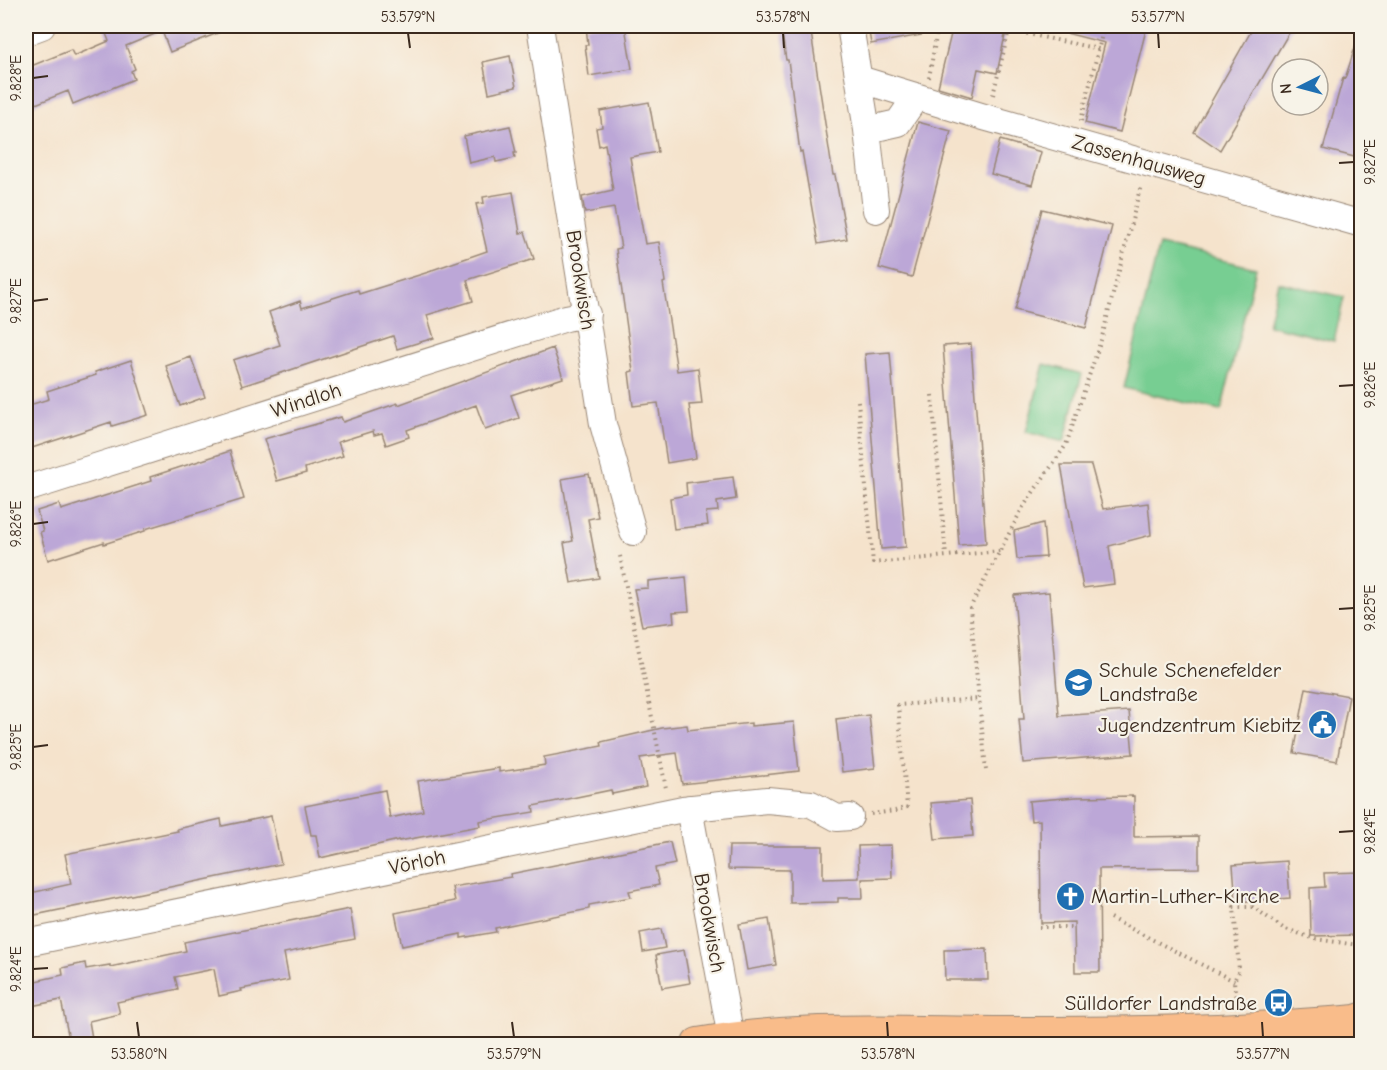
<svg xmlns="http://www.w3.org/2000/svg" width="1387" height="1070" font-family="'Comic Neue',sans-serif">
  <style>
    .green { fill: #77ce92; stroke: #597c58; stroke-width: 1.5 }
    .building { fill: #bca7d7 }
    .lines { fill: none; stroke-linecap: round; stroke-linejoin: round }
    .minor-casing { stroke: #988675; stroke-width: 28 }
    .major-casing { stroke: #988675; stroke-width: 34 }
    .path { stroke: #988675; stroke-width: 4; stroke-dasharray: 1.5 4.5; stroke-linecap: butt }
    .minor { stroke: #fff; stroke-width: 26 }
    .major { stroke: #f9bc8a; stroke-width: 32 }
    .ticks { fill: none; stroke: #3b2a1e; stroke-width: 2 }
    .labels { text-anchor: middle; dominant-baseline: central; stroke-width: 4.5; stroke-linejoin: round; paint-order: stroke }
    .street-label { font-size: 21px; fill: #3b2a1e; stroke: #f7f3e8 }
    .poi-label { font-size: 21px; fill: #3b2a1e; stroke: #f7f3e8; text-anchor: start }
    .neatline { fill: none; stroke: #3b2a1e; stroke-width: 2 }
    .ticks-label { font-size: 15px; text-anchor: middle; fill: #3b2a1e }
  </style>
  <rect width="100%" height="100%" fill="#f7f3e8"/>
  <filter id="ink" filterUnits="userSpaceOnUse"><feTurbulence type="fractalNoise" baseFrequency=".0167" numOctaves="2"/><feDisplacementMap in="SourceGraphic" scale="12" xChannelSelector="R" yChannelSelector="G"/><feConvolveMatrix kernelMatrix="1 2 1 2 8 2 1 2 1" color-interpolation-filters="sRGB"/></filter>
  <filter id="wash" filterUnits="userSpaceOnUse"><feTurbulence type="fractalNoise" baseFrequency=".008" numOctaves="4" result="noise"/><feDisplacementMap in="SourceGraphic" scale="24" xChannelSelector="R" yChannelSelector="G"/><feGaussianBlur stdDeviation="1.35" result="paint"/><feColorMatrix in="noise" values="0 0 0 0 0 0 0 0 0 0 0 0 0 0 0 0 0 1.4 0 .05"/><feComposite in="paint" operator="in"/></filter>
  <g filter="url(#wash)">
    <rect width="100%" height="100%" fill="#f5e3cc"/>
    <!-- green -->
    <path class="green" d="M1159,245L1256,268L1221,411L1124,388Z
      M1278,282L1344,297L1334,341L1268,325Z
      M1044,364L1082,374L1064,442L1026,432Z"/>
    <g id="blocks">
      <!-- building -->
      <path class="building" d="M103,26H233V27L170,52L162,31L126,46L135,69L131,71L134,79L73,104L68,91L26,108V68L71,50L74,56L109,41Z
        M586,26H625L632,69L589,76L585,45H588Z
        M781,26H810L833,175H835L847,239L818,244L802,151L800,152L788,60H786Z
        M868,26H921L922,35L871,44Z
        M953,26H1007L997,73L978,69L972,97L938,87Z
        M1062,26H1147L1120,132L1085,123L1105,43L1062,32Z
        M1254,26H1293L1220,150L1194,132Z
        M1357,41H1362V159L1323,149L1343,78L1345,79Z
        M510,56L516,87L489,93L483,62Z
        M649,102L658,152L630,157L645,244L659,242L665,282L663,283L677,371L698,368L702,404L689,405L696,458L667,463L658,403L633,406L629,372L633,371L616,249L621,248L614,208L585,213L582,197L613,190L605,144L599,146L596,128L602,127L600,111Z
        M918,122L951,131L912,277L879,268Z
        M510,126L516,153H514L515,158L496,162L495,157L469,163L464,136Z
        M1000,140L1041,152L1032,185L991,174Z
        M513,192L520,233L525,232L534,259L467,280L473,301L427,315L434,338L397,349L393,336L242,386L233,360L280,345L269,312L300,301L302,308L358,290L359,294L432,271V270L487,251L476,204L484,203L483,197Z
        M1042,209L1112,226L1086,328L1015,310Z
        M971,344L986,543L959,545L943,346Z
        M553,348L563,378L511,395L519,418L485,430L476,405L407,430L409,437L386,445L382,433L374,435L373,431L338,442L343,456L305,468L306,473L277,481L264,439L341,417L343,422L398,403V405Z
        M890,352L906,547L881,549L865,354Z
        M191,357L205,397L180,406L166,366Z
        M131,360L148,415L112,426L111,422L26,450V406L49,399L47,391L96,375L95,372Z
        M230,451L244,499L145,529V531L104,544V542L48,560L40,532L43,531L37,511L59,504L61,510L151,481L150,477Z
        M1061,465H1091L1103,509L1148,503L1151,535L1109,546L1114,584L1083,588Z
        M589,474L598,517L588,519L599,578L571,583L564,543L573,541L562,479Z
        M733,477L736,499L717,502L718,511L706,512L708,525L674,529L670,498L687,495L686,483Z
        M1043,523L1046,557L1017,559L1014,531Z
        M686,577L689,611L673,612L674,622L642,626L634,589L648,588V581Z
        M1049,592L1059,716L1129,711L1133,754L1023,763L1019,719H1024L1014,595Z
        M1306,688L1349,696L1337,761L1294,753Z
        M869,715L875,768L842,772L836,719Z
        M794,722L799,771L682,784L677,753L640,758L646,787L612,794L611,790L533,806L534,812L479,821L480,826L399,841V840L320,858L316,835H311L305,806L385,790L390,818L423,811L418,781L499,768V772L545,765L544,757L602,746L601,742L662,728L687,725L688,730L751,723V726Z
        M1134,796V837L1199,836V868L1099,869L1100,972H1075L1074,922L1041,923L1040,820L1031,821L1029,801L1076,797Z
        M970,800L973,836L935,839L931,803Z
        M271,816L281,864L30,916L26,894L71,884L65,854L178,831L177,829L221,819L222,826Z
        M670,842L675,864L655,868L659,885L629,891L631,897L589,905V909L495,928L496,932L461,938V934L402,946L395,913L455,901L452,887L511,877L510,874Z
        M891,845L892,878L862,879L863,898H838V902L790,903V870L728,869L729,846H823V879L859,878L858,846Z
        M1287,861L1290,898L1236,902L1233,865Z
        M1362,872V935L1311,936L1310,888L1325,887L1324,873Z
        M350,909L355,939L284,953L289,980L241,989L242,991L219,996L214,969L175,977L178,989L117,1002L120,1014L89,1021L93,1044H70L61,1000L26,1007V983L63,975L62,968L85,963L86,969L110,965V967L186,951L184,942Z
        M769,919L776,965L747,970L739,924Z
        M661,929L665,948L643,952L640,933Z
        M987,949L988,980H945L944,950Z
        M684,950L690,983L662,988L656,955Z"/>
    </g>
  </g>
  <g filter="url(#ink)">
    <use href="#blocks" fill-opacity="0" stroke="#988675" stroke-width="1.5"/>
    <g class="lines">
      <defs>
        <path id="minor" d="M540,26L603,424L633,532
          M850,26L867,130L876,210
          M26,32L42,26
          M859,79L984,117L1362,224
          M867,130L898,123L916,97
          M26,489L566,318L587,314
          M689,808L731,1038
          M26,943L683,809L767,800L811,804L837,818L850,817"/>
        <path id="major" d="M698,1044C802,1025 910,1033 1015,1033C1089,1033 1164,1033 1238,1029C1277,1027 1316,1024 1356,1021L1362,1019"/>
      </defs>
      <!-- minor casing -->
      <use href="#minor" class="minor-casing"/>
      <!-- major casing -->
      <use href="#major" class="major-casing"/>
      <!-- path -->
      <path class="path" d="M1009,30L1099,49
        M929,78L937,31L936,26
        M993,95L1010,26
        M1081,121L1104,26
        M932,395L946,556
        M858,401L873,563L1000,551
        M620,556L666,788
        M986,770L970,608L1023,507L1066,445L1102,337L1141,185
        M871,814L895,811L907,807L898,705L979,699
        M1110,918L1234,981
        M1039,927H1074
        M1236,1002L1234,981L1239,970L1234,907H1253L1283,928L1315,939L1358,945"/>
      <!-- minor -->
      <use href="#minor" class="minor"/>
      <!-- major -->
      <use href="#major" class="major"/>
    </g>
  </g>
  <!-- ticks -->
  <path class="ticks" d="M408,33L410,48M783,33L784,48M1158,33L1159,48M33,78L48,76M1339,163L1354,162M33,301L48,299M1339,386L1354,385M33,524L48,522M1339,609L1354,608M33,747L48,745M1339,832L1354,831M33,969L48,968M137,1022L139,1037M512,1022L514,1037M887,1022L888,1037M1262,1022L1263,1037"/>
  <!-- icons -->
  <defs>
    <symbol id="school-disc" viewBox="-11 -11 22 22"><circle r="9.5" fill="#1f6fb2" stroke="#f7f3e8"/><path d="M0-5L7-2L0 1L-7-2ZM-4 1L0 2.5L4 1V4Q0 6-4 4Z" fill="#fff"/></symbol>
    <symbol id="civic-disc" viewBox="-11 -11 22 22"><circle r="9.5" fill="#1f6fb2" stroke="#f7f3e8"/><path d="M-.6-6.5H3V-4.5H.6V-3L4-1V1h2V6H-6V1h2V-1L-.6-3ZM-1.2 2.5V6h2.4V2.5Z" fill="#fff"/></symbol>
    <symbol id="church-disc" viewBox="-11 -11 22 22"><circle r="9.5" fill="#1f6fb2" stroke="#f7f3e8"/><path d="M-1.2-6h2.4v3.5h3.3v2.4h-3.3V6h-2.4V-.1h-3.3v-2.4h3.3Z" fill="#fff"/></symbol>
    <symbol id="bus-disc" viewBox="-11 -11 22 22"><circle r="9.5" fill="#1f6fb2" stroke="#f7f3e8"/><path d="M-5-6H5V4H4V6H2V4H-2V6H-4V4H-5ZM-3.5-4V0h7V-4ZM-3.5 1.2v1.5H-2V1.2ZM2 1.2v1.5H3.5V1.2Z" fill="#fff"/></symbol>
  </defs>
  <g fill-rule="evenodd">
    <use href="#school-disc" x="1062" y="666" width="33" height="33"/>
    <use href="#civic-disc" x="1306" y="708" width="33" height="33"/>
    <use href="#church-disc" x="1054" y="880" width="33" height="33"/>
    <use href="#bus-disc" x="1262" y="986" width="33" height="33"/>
  </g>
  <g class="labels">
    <!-- street labels -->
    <g class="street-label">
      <text transform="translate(1139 160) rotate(16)">Zassenhausweg</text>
      <text transform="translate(581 280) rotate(81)">Brookwisch</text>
      <text transform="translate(306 400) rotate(-18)">Windloh</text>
      <text transform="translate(417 862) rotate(-12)">Vörloh</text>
      <text transform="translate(710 923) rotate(80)">Brookwisch</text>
    </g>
    <!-- poi labels -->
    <g class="poi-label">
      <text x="1099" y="670">Schule Schenefelder<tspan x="1099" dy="24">Landstraße</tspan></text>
      <text x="1301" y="725" text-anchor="end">Jugendzentrum Kiebitz</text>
      <text x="1091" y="896">Martin-Luther-Kirche</text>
      <text x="1257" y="1003" text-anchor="end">Sülldorfer Landstraße</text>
    </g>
  </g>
  <!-- margin -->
  <rect width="1387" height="1070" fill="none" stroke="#f7f3e8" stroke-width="66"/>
  <!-- north arrow -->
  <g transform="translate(1300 87) rotate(264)"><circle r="28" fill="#f7f3e8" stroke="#aca397" stroke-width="1.5"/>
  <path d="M0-4.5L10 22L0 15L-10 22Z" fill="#1f6fb2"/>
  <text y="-9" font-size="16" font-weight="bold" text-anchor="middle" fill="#3b2a1e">N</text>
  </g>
  <rect x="33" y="33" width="1321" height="1004" class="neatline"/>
  <g class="ticks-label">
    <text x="408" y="22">53.579°N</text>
    <text x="783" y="22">53.578°N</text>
    <text x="1158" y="22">53.577°N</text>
    <text transform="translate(16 78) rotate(-90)" y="5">9.828°E</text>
    <text transform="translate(1370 162) rotate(-90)" y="5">9.827°E</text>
    <text transform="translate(16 301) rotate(-90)" y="5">9.827°E</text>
    <text transform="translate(1370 385) rotate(-90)" y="5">9.826°E</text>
    <text transform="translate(16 524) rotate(-90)" y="5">9.826°E</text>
    <text transform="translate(1370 608) rotate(-90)" y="5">9.825°E</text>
    <text transform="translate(16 747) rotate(-90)" y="5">9.825°E</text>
    <text transform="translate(1370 831) rotate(-90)" y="5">9.824°E</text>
    <text transform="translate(16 969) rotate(-90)" y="5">9.824°E</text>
    <text x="139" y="1059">53.580°N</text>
    <text x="514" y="1059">53.579°N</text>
    <text x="888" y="1059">53.578°N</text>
    <text x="1263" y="1059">53.577°N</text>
  </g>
</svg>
